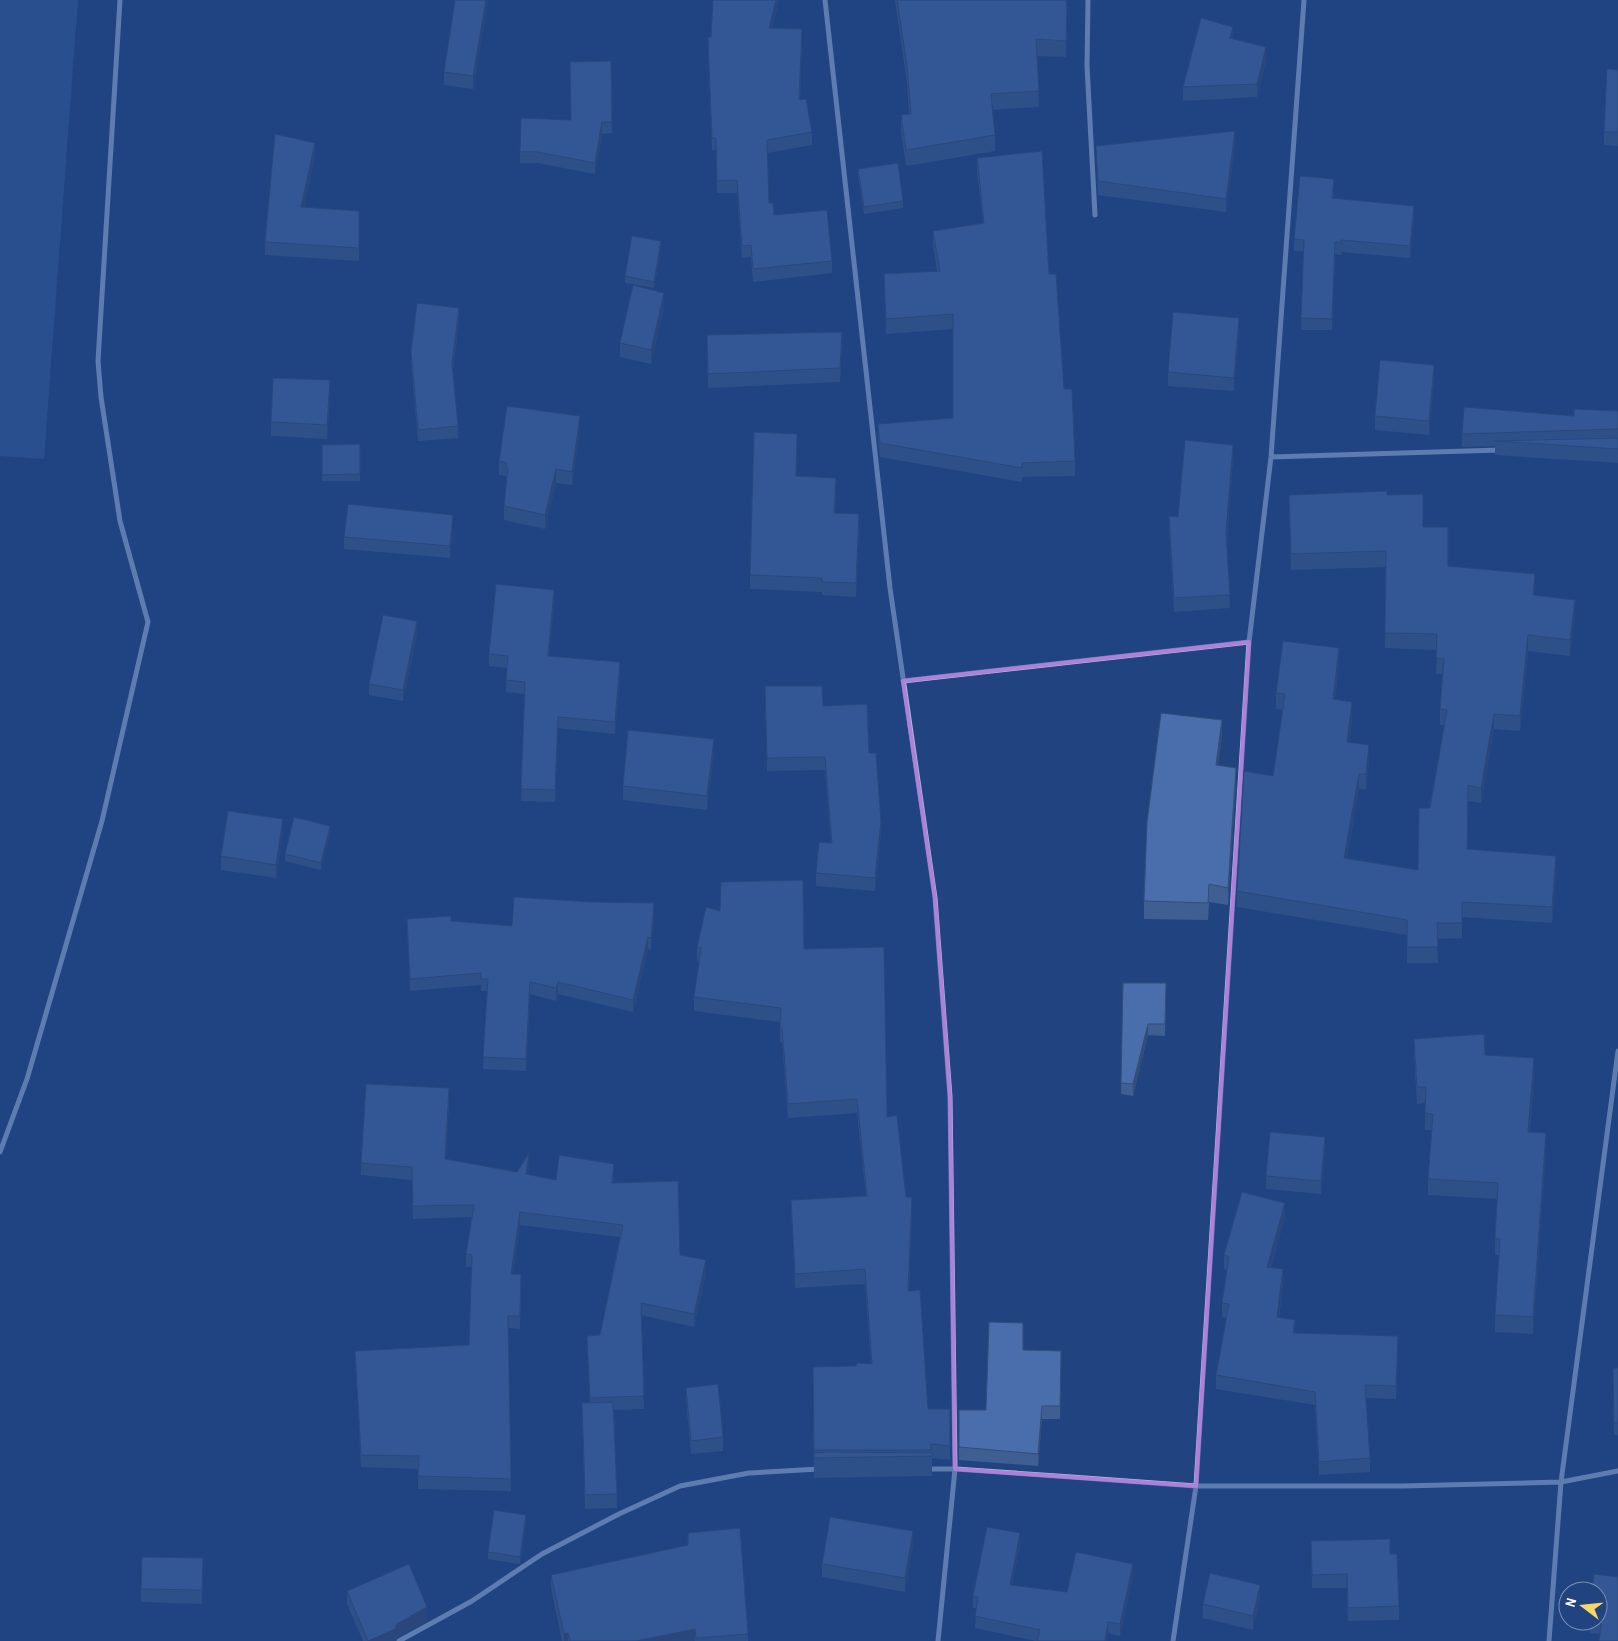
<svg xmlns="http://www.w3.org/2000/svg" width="1618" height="1641" font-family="'Archivo Narrow',sans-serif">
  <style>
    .green { fill: #345d9f }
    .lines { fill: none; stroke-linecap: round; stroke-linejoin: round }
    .street { stroke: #a7c0e8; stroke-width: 5 }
    .wall { fill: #3f5f93 }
    .shaded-wall { fill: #334d78 }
    .building { fill: #496eab; stroke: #334d78 }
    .marked { fill: none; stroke: #b080d9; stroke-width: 4; stroke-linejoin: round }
  </style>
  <rect width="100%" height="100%" fill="#214481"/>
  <!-- green -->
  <path class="green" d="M0,0H78L44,459L0,456Z"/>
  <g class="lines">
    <!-- street -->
    <path class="street" d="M825,0L890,588L935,898L950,1097L955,1469L938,1641
      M1088,0L1087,66L1095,215
      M1271,457L1500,450
      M903,681L1249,642
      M0,1152L27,1079L102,821L148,622L120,521L101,397L98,361L120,0
      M925,1469H955L1071,1477L1196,1486H1403L1561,1482L1618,1471
      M399,1641L472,1601L542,1554L619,1514L680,1486L749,1473L819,1469
      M1173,1641L1196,1486L1249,642L1271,457L1304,0
      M1549,1641L1561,1482L1618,1051"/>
  </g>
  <!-- wall -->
  <path class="wall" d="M455,0H488L473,89L444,85V72Z
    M713,0H779L772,28L802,41L800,100L812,132V145L767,153L769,203L774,215L832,261V273L753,282L751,257L742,258L737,193H717L716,150H712L708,50V37H711Z
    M895,0H1066L1067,24L1066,57L1037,56L1039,107L992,110L995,135V151L906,166L901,131V115L909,114L907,83Z
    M611,61L612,133L602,134L595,174L537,163H520V152L571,120Z
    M1266,61L1257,97L1183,101V87Z
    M1618,70V146L1604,145V132Z
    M1235,145L1226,212L1098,195L1096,146Z
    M315,157L304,207L359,211V261L265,255V242Z
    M977,158L1049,274L1064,389L1075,461V476L1022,477V482L880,457L878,438V424L953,418V329L886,334L884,274L937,271L933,245V231L983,223L977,172Z
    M858,169L903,201V208L864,214L858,175Z
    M1334,191L1333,198L1414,218L1410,258L1341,252V255L1335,254L1332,330H1301L1303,251H1294V239Z
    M661,248L654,288L625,283V276Z
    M664,307L651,364L620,357V343Z
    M459,320L453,370L458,426V438L418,441L411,363V351Z
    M1239,331L1234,391L1168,386V372Z
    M707,335L842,345L840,382L708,388Z
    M1434,378L1429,435L1375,430V416Z
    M330,394L327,439L271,436V422Z
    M1618,411V463L1495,455V446L1462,447V434Z
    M580,429L572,485L556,483L545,529L504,520V506L506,482V476L499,475V461Z
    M360,444V481H322V445Z
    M797,447L796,476L836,492L835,513L859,528L856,597L822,595V592L750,589V575Z
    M1233,458L1227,541L1230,608L1174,612L1169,530V516L1178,517Z
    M1289,495H1387L1423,527L1448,566L1535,590L1534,595L1575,616L1570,656L1528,651L1520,731L1494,729L1481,803L1468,801V849L1556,872L1552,923L1462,917V938L1437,939L1438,963H1407V935L1237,907V891L1273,776L1283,710L1276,709V693L1339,664L1335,699L1352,718L1349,743L1369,761L1366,790L1359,789L1347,858L1418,870L1445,725H1440V709L1442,674H1436L1437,650L1385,648L1386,567L1291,570Z
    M453,527L450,558L344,549V537Z
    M554,602L549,656L620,674L615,734L558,728L555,802L521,801L525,694L506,692L507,668L489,666V654Z
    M417,633L403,701L369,695V684Z
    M765,686L823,706L869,753L881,835L875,891L816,886V873L831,843L825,770L767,771Z
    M1222,737L1218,765L1236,785L1228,905L1209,902L1208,920L1144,919V901Z
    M714,752L707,810L623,800V786Z
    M283,833L276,878L221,870V856Z
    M330,833L321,870L285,861V854Z
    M654,915L651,950L648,949L633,1012L558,994L556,1001L530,994L526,1071L483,1069L487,991H481V985L410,991L407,919L451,921L512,926Z
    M697,947L804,949L887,1117L906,1197L912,1211L909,1291L928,1409H950V1460L932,1458V1476L814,1478L813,1367L856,1366L871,1364L865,1284L795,1288L791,1200L866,1196L857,1113L788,1118L782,1042H780V1022L694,1011V997L699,962L697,961Z
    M1123,983H1166L1165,1036L1148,1035L1133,1096L1121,1094Z
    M1414,1039L1485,1055L1534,1075L1530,1132L1546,1149L1533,1334L1495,1332V1315L1499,1255H1495V1238L1497,1199L1428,1195V1179L1432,1130H1425V1103L1417,1104L1414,1056Z
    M449,1100L446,1159L517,1172L529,1166L528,1175L556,1180L614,1177L613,1183L680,1255L706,1273L694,1327L641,1315L644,1409L614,1410L617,1508L585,1509L582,1403H590L587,1336L600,1335L620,1237L520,1225L513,1274L521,1287L520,1329L508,1328L511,1491L418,1489V1469L361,1467L355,1351L469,1345L471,1267H466V1254L472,1217L413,1219L412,1180L361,1175V1163Z
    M1325,1150L1321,1194L1266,1189V1176Z
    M1285,1217L1271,1267L1283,1283L1279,1318L1295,1333L1398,1349L1396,1399L1366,1398L1370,1458V1472L1319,1475L1315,1405L1216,1389V1375L1227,1318L1222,1317V1303L1227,1270L1224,1269V1255Z
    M1618,1343V1435H1614L1613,1380L1618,1368Z
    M1023,1350L1061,1351L1060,1419H1042L1038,1466L959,1460V1410H986Z
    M686,1388L723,1437V1451L691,1454L686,1401Z
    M526,1522L520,1564L488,1559V1552Z
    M688,1533L748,1634V1641H562L551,1588V1575L688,1545Z
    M1311,1541L1390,1554L1399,1606V1620L1348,1621L1347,1588H1312Z
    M1020,1544L1012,1585L1067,1592L1133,1575L1120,1636L1108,1633L1107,1641H1036L975,1628L976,1608H973V1596Z
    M913,1545L905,1592L822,1577V1564Z
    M203,1558L202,1604L141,1602V1589Z
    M1618,1577L1599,1634L1590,1633V1621H1598V1591Z
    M347,1591L427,1621L397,1637L396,1641H363L347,1604Z
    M1260,1599L1253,1630L1203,1618V1604Z"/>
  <!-- shaded-wall -->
  <path class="shaded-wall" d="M486,0H488L473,89V76Z
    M776,0H779L769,40V28Z
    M1067,8V24L1066,57V41Z
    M1233,27V40L1230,38Z
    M1266,47V61L1257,97V84Z
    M602,122V134L595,174V163Z
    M1235,131V145L1226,212V199Z
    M315,143V157L301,220V207Z
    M1414,206V218L1410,258V246Z
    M661,241V248L654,288V282Z
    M1335,242V254L1332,330V319Z
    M664,293V307L651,364V350Z
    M459,308V320L452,374V363Z
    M1239,318V331L1234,391V378Z
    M842,332V345L840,382V368Z
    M1434,365V378L1429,435V421Z
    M330,380V394L327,439V425Z
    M580,416V429L572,485V472Z
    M1233,445V458L1226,547V533Z
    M556,469V483L545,529V515Z
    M859,514V528L856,597V583Z
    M453,515V527L450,558V546Z
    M1535,574V590L1533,611V595Z
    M554,590V602L548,668V656Z
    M1575,600V616L1570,656V640Z
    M417,621V633L403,701V690Z
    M1528,635V651L1520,731V716Z
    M1339,648V664L1333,715V699Z
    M620,662V674L615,734V722Z
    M1352,702V718L1347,758V742Z
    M1494,714V729L1481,803V788Z
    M558,717V728L555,802V790Z
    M1222,720V737L1216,782V765Z
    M714,739V752L707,810V796Z
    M1369,745V761L1366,790V774Z
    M1236,768V785L1228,905V888Z
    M1359,774V789L1344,874V858Z
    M283,819V833L276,878V865Z
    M881,822V835L875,891V878Z
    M330,826V833L321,870V863Z
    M1556,856V872L1552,923V907Z
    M654,903V915L651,950V938Z
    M648,937V949L633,1012V1000Z
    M530,982V994L526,1071V1059Z
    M558,982V994L556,1001V988Z
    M1148,1024V1035L1133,1096V1084Z
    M1534,1058V1075L1528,1148V1132Z
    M449,1088V1100L445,1172V1159Z
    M1546,1133V1149L1533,1334V1317Z
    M1325,1137V1150L1321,1194V1181Z
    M529,1153V1166L526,1187V1174Z
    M912,1197V1211L908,1305V1291Z
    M1285,1203V1217L1267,1280V1267Z
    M520,1212V1225L511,1286V1274Z
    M706,1260V1273L694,1327V1314Z
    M1283,1269V1283L1277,1331V1317Z
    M1295,1320V1334L1293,1333Z
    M1398,1336V1349L1396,1399V1386Z
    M1042,1406V1419L1038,1466V1454Z
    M526,1515V1522L520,1564V1557Z
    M913,1531V1545L905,1592V1578Z
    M1020,1533V1544L1010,1596V1585Z
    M1133,1564V1575L1120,1636V1624Z
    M1260,1585V1599L1253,1630V1616Z
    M427,1607V1621L397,1637L396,1641H368L397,1624Z
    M1108,1622V1633L1107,1641H1105Z
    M695,1629V1641H636Z
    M568,1633V1641H564V1634Z"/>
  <!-- building -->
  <path class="building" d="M455,0H486L473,76L444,72Z
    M713,0H776L769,28L802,29L799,100L806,99L812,132L767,140L769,203H773L774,215L827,210L832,261L753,269L751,245L742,246L737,180L717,181L716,138H712L708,37H711Z
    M897,0H1066L1067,8L1066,41L1036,39L1039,91L991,94L995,135L906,150L901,115L911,114L907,67Z
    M1201,18L1233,27L1230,38L1266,47L1257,84L1183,87Z
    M611,61L612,122H602L595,163L537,152H520L521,118L571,120L570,62Z
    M1607,69L1618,70V132H1604Z
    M1235,131L1226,199L1098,181L1096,146Z
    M275,134L315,143L301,207L359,211V248L265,242Z
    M1042,151L1049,274H1056L1064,389H1072L1075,461L1022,463V468L880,443L878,424L953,418V314L886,319L884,274L940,271L933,231L984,223L977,158Z
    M898,163L903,201L864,207L858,169Z
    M1300,176L1334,179L1332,198L1414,206L1410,246L1341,240V243L1335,242L1332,319L1301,318L1304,240L1294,239Z
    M632,236L661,241L654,282L625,276Z
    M633,285L664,293L651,350L620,343Z
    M417,303L459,308L452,363L458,426L418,430L411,351Z
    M1173,312L1239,318L1234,378L1168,372Z
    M842,332L840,368L708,374L707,335Z
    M1380,360L1434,365L1429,421L1375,416Z
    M273,378L330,380L327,425L271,422Z
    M507,406L580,416L572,472L556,469L545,515L504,506L508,468H506L507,463L499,461Z
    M1464,407L1574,416V409L1618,411V429L1462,434Z
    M754,432L797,434L796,476L836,478L834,513L859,514L856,583L822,582V578L750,575Z
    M1618,438V449L1495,441Z
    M1185,440L1233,445L1226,533L1230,595L1174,598L1169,516L1178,517Z
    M360,444V474L322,475V445Z
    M1387,491V495L1423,494V527H1448V566L1535,574L1533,595L1575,600L1570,640L1528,635L1520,716L1494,714L1481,788L1468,785L1467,849L1556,856L1552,907L1462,902V923H1437L1438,947H1407V920L1237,891L1244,771L1273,776L1285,694L1276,693L1283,641L1339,648L1333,699L1352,702L1347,742L1369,745L1366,774H1359L1344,858L1418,870L1419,808H1430L1447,710L1440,709L1444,659L1436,658L1437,634L1385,633L1386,551L1291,554L1289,495Z
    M348,504L453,515L450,546L344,537Z
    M496,584L554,590L548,656L620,662L615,722L558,717L555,790L521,789L525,682L506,680L508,656L489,654Z
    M383,615L417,621L403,690L369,684Z
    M765,686H822L823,706L867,704L869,753H876L881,822L875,878L816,873L819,842L832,843L825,757L767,758Z
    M1161,713L1222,720L1216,765L1236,768L1228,888L1209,884L1208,903L1144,901L1147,822Z
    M628,730L714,739L707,796L623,786Z
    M228,811L283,819L276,865L221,856Z
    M294,817L330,826L321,863L285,854Z
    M803,880L804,949L884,947L887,1117L897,1115L906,1197H912L908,1291L920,1290L928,1409H950V1446L931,1444V1450H814L813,1367L856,1366L857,1363L872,1364L865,1269L795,1274L791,1200L867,1196L857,1099L788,1104L782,1028L780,1027L781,1008L694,997L701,948L697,947L706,907L720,911L721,882Z
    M514,897L591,902L654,903L651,938L648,937L633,1000L558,982L556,988L530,982L526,1059L483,1057L488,979H481V973L410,979L407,919L451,916V921L512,926Z
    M1123,983H1166L1165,1024H1148L1133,1084L1121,1083Z
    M1484,1034L1485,1055L1534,1058L1528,1132L1546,1133L1533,1317L1495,1315L1500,1239L1495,1238L1498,1183L1428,1179L1433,1114L1425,1113L1426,1087H1417L1414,1039Z
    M366,1084L449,1088L445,1159L517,1172L529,1153L526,1174L556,1180L559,1155L614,1164L612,1183L678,1181L680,1255L706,1260L694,1314L641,1303L644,1396L590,1398L587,1336L600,1335L623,1225L520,1212L511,1274H521L520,1316H508L511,1479L418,1476L419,1456L361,1455L355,1351L469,1345L472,1255L466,1254L474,1205L413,1206L412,1167L361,1163Z
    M1270,1132L1325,1137L1321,1181L1266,1176Z
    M1242,1192L1285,1203L1267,1267L1283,1269L1277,1317L1295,1320L1293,1333L1398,1336L1396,1386L1365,1385L1370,1458L1319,1462L1315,1392L1216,1375L1229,1304L1222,1303L1229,1257L1224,1255Z
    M989,1322L1023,1323V1350L1061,1351L1060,1406H1042L1038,1454L959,1447V1410H986Z
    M1613,1368H1618V1423H1614Z
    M718,1384L723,1437L691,1441L686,1388Z
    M613,1402L617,1494L585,1495L582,1403Z
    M828,1452L932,1453V1456L814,1458V1453Z
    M494,1510L526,1515L520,1557L488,1552Z
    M830,1517L913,1531L905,1578L822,1564Z
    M987,1527L1020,1533L1010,1585L1067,1592L1076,1552L1133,1564L1120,1624L1108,1622L1105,1641H1037L1040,1630L975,1616L978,1597L973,1596Z
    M740,1528L748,1634L696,1638L695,1629L636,1641H570L568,1633L564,1634L551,1575L688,1545V1533Z
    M1390,1539V1554H1397L1399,1606L1348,1608L1347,1574L1312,1575L1311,1541Z
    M142,1557L203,1558L202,1590L141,1589Z
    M409,1564L427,1607L397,1624L395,1629L368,1641L347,1591Z
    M1210,1573L1260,1585L1253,1616L1203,1604Z
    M1594,1574L1618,1577V1641H1599L1602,1616L1598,1615V1591H1592Z"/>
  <!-- marked area -->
  <path d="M0 0H1618V1641H0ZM1249,642L1196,1486L955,1469L950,1097L935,898L903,681Z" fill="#214481" fill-opacity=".55" fill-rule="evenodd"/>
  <path class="marked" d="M1249,642L1196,1486L955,1469L950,1097L935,898L903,681Z"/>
  <!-- north arrow -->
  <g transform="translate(1583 1606) rotate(286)"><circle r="24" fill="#214481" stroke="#7a8fb3"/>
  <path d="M0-4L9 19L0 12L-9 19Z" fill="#f5d668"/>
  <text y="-8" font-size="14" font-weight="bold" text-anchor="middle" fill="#ffffff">N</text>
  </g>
</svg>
